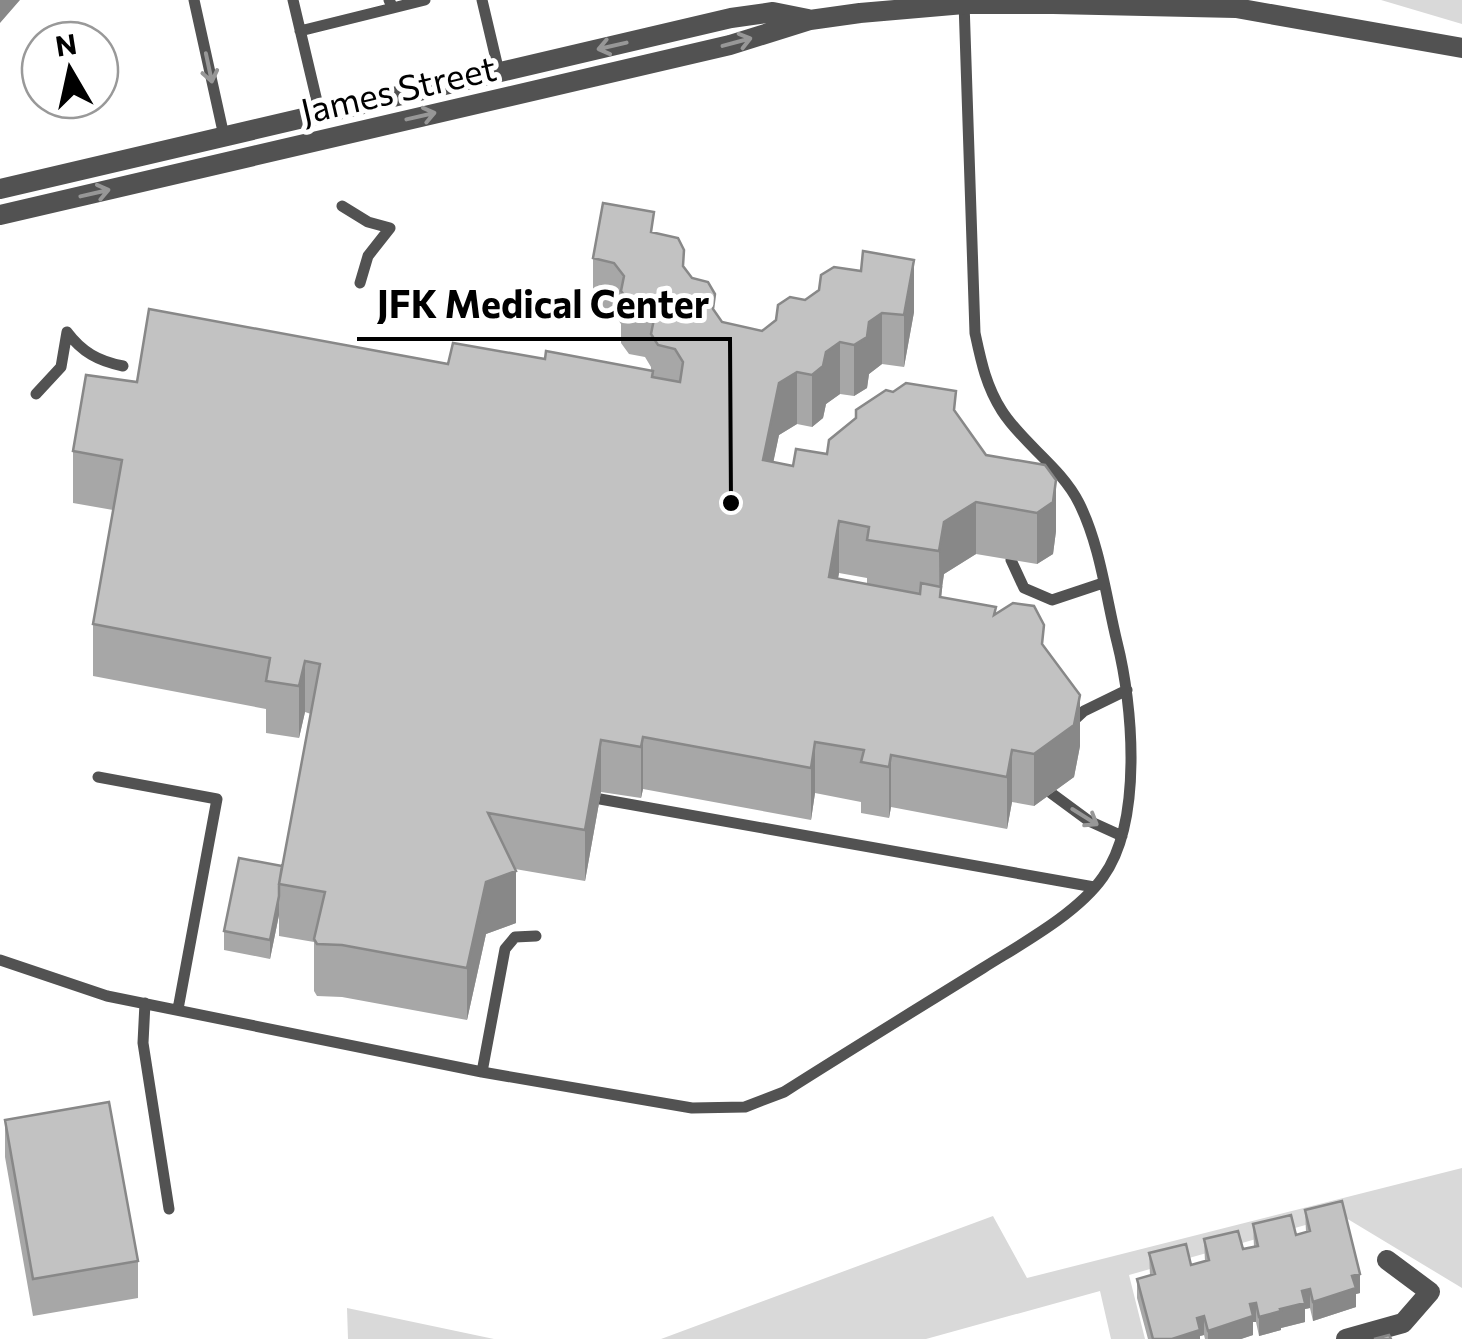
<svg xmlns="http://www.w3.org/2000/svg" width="1462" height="1339" font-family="Commissioner,sans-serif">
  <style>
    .green { fill: #d9d9d9 }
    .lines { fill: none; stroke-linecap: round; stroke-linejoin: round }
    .service { stroke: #525252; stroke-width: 11 }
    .minor { stroke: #525252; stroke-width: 20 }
    .tertiary { stroke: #525252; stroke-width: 20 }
    .wall { fill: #a7a7a7; fill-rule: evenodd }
    .shaded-wall { fill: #888 }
    .building { fill: #c2c2c2; stroke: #888; stroke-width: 2.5 }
    .oneway { stroke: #979797 }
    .labels { text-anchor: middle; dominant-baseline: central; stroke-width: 10; stroke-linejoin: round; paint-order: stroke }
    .street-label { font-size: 35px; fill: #000; stroke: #fff }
    .leader { fill: none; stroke: #000; stroke-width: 4 }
    .callout-dot { fill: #000; stroke: #fff; stroke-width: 4 }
    .callout-label { font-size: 38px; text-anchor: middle; font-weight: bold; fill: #000; stroke: #fff; stroke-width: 10; stroke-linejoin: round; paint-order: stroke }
  </style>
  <rect width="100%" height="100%" fill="#fff"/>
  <!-- green -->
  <path class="green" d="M1381,0H1462V24Z
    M1462,1168V1288L1341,1215L1129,1275L1145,1339H1111L1100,1291L926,1339H661L993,1216L1027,1278Z
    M347,1308L494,1339H348Z"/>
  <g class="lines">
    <!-- service -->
    <path class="service" d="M194,0L224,136
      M293,0L320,114
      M389,0L393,8L425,0
      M482,0L499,72
      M300,31L393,8
      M342,206L368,222L390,228L368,256L360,283
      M67,332C82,352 98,361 123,366
      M36,394L61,367L67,332
      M1011,560L1024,588L1052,600L1103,583
      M1071,723L1084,711L1127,690
      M98,777L217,799L178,1009
      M1051,793L1089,821L1122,836
      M600,799L1094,887
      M0,960L107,996L482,1072L692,1108L745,1107L784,1092C850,1050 917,1009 983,968C1021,944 1077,914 1103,877C1143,822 1133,705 1117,642C1106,597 1100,545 1079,503C1061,467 1023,444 1002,411C986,386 981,361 975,333L964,2
      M145,1003L143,1043L169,1209
      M482,1072L505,949L515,937L536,936"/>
    <!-- minor -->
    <path class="minor" d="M1346,1339L1403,1323L1430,1292L1387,1260"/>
    <!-- tertiary -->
    <path class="tertiary" d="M0,189L731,18L773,12L808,19
      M0,215L730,45L810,20L860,13L964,4H1053L1236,8L1462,48"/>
  </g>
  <!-- wall -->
  <path class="wall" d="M654,233L684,268L722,322L762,331L805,300L914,312L904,367L882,364L869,374L867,388L854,396L840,394L826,404L823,418L812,427L797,424L779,435L773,462L793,466L827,454L956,413L986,455L1056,531L1053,554L1037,564L976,554L944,574L941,597L996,613L1044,647L1080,746L1074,777L1034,806L1012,802L1007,829L891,807L889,818L861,813V802L815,793L811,820L643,789L641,798L601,792L585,881L515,869L516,923L486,934L467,1020L342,997L317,996L314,991V942L279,936V915L270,959L224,950V931L282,866L311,714L305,712L299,738L266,733V709L93,676V624L113,510L73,503V451L137,382L545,359L651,370V367L645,357L629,354L621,343V324L614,314L593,310V258ZM839,573L867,578V584L838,578Z
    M5,1120L138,1261V1298L33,1316L5,1157Z
    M1305,1210L1360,1293L1356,1294V1307L1313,1321L1310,1308L1305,1309V1322L1281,1328V1330L1259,1336L1256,1322H1253V1335L1241,1339H1205L1204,1335L1200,1336V1339H1148L1137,1298V1279L1150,1275L1149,1253L1191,1265L1205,1262L1204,1239L1243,1249L1254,1247L1253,1224L1296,1235L1306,1232Z"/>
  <!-- shaded-wall -->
  <path class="shaded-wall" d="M0,0H20L0,23Z
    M914,260V312L904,367V315Z
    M882,313V364L869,374L867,388L854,396V345L869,322Z
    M840,342V394L826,404L823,418L812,427V375L826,352Z
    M797,372V424L779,435L763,512V460L779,383Z
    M1056,480V531L1053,554L1037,564V513Z
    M976,502V554L944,574L941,592L940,649L939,551L944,522Z
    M839,521V573L829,628V577Z
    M305,661V712L299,738V686Z
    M1080,695V746L1074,777L1034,806V754Z
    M643,737V789L641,798V747Z
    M601,740V792L585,881V830Z
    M815,742V793L811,820V768Z
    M1012,750V802L1007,829V777Z
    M891,755V807L889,818V767Z
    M516,871V923L486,934L467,1020V968L486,882Z
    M279,896V915L270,959V940Z
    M1360,1274V1293L1356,1294V1307L1313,1321V1302L1352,1276Z
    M1310,1289V1308L1305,1309V1322L1281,1328V1330L1259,1336V1317L1280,1309L1302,1291Z
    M1256,1303V1322H1253V1335L1241,1339H1208V1331L1250,1304Z
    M1204,1316V1335L1200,1336V1339H1172L1197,1318Z"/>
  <!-- building -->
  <path class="building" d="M603,203L654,212L651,232L678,238L684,250L683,266L692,278L708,282L715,294L713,309L722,322L762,331L776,320L778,305L790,297L805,300L819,290L821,275L834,267L861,271L863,251L914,260L904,315L882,313L869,322L867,337L854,345L840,342L826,352L823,366L812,375L797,372L779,383L763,460L793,466L796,449L827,454L829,440L856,418V410L886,390L893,392L906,383L956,391L954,410L986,455L1045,465L1056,480L1053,502L1037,513L976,502L944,522L939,551L867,540L869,527L839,521L829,577L920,594L921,583L941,587L940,597L996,607L994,615L1013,603L1034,606L1044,625L1042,644L1080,695L1074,725L1034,754L1012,750L1007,777L891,755L889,767L861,762L864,750L815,742L811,768L643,737L641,747L601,740L585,830L488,813L516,871L486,882L467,968L342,945L317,944L314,939L325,892L279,884L320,664L305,661L299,686L266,681L270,658L93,624L122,460L73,451L86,375L137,382L149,309L448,364L453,343L545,359L546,351L653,371L652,377L680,382L683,362L675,349L658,345L651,334L654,319L645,306L629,302L621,291L624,276L614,263L593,258Z
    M239,858L282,866L279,884V896L270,940L224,931Z
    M109,1102L138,1261L33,1279L5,1120Z
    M1342,1201L1360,1274L1352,1276L1356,1288L1313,1302L1310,1289L1302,1291L1305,1303L1280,1309L1281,1311L1259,1317L1256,1303L1250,1304L1253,1316L1208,1331L1204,1316L1197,1318L1200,1330L1172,1339H1153L1137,1279L1155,1274L1149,1253L1186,1244L1191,1265L1209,1260L1204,1239L1238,1231L1243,1249L1258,1246L1253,1224L1291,1215L1296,1235L1310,1231L1305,1210Z
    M1389,1335L1391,1339H1374Z"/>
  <!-- one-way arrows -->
  <defs><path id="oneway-shaft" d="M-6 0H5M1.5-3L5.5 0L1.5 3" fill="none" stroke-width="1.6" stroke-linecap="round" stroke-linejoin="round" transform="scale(2.5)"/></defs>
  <g class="oneway">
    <use href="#oneway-shaft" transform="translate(737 42) rotate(-15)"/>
    <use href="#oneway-shaft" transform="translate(612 46) rotate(167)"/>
    <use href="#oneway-shaft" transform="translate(209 68) rotate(78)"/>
    <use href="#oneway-shaft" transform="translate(421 116) rotate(-13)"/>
    <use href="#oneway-shaft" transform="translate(95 193) rotate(-13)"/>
    <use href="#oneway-shaft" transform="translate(1085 817) rotate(32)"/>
  </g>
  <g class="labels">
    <!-- street labels -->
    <g class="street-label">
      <text transform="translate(398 88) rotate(-13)">James Street</text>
    </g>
  </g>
  <!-- callouts -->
  <path class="leader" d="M731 503L730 339H357"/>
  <circle class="callout-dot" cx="731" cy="503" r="10"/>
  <g class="callout-label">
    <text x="543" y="318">JFK Medical Center</text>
  </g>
  <!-- north arrow -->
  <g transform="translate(70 70) rotate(351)"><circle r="48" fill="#ffffff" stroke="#999999" stroke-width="2.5"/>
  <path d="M0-8L18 38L0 25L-18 38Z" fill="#000000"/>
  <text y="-15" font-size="28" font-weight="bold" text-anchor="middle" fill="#000000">N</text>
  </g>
</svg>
